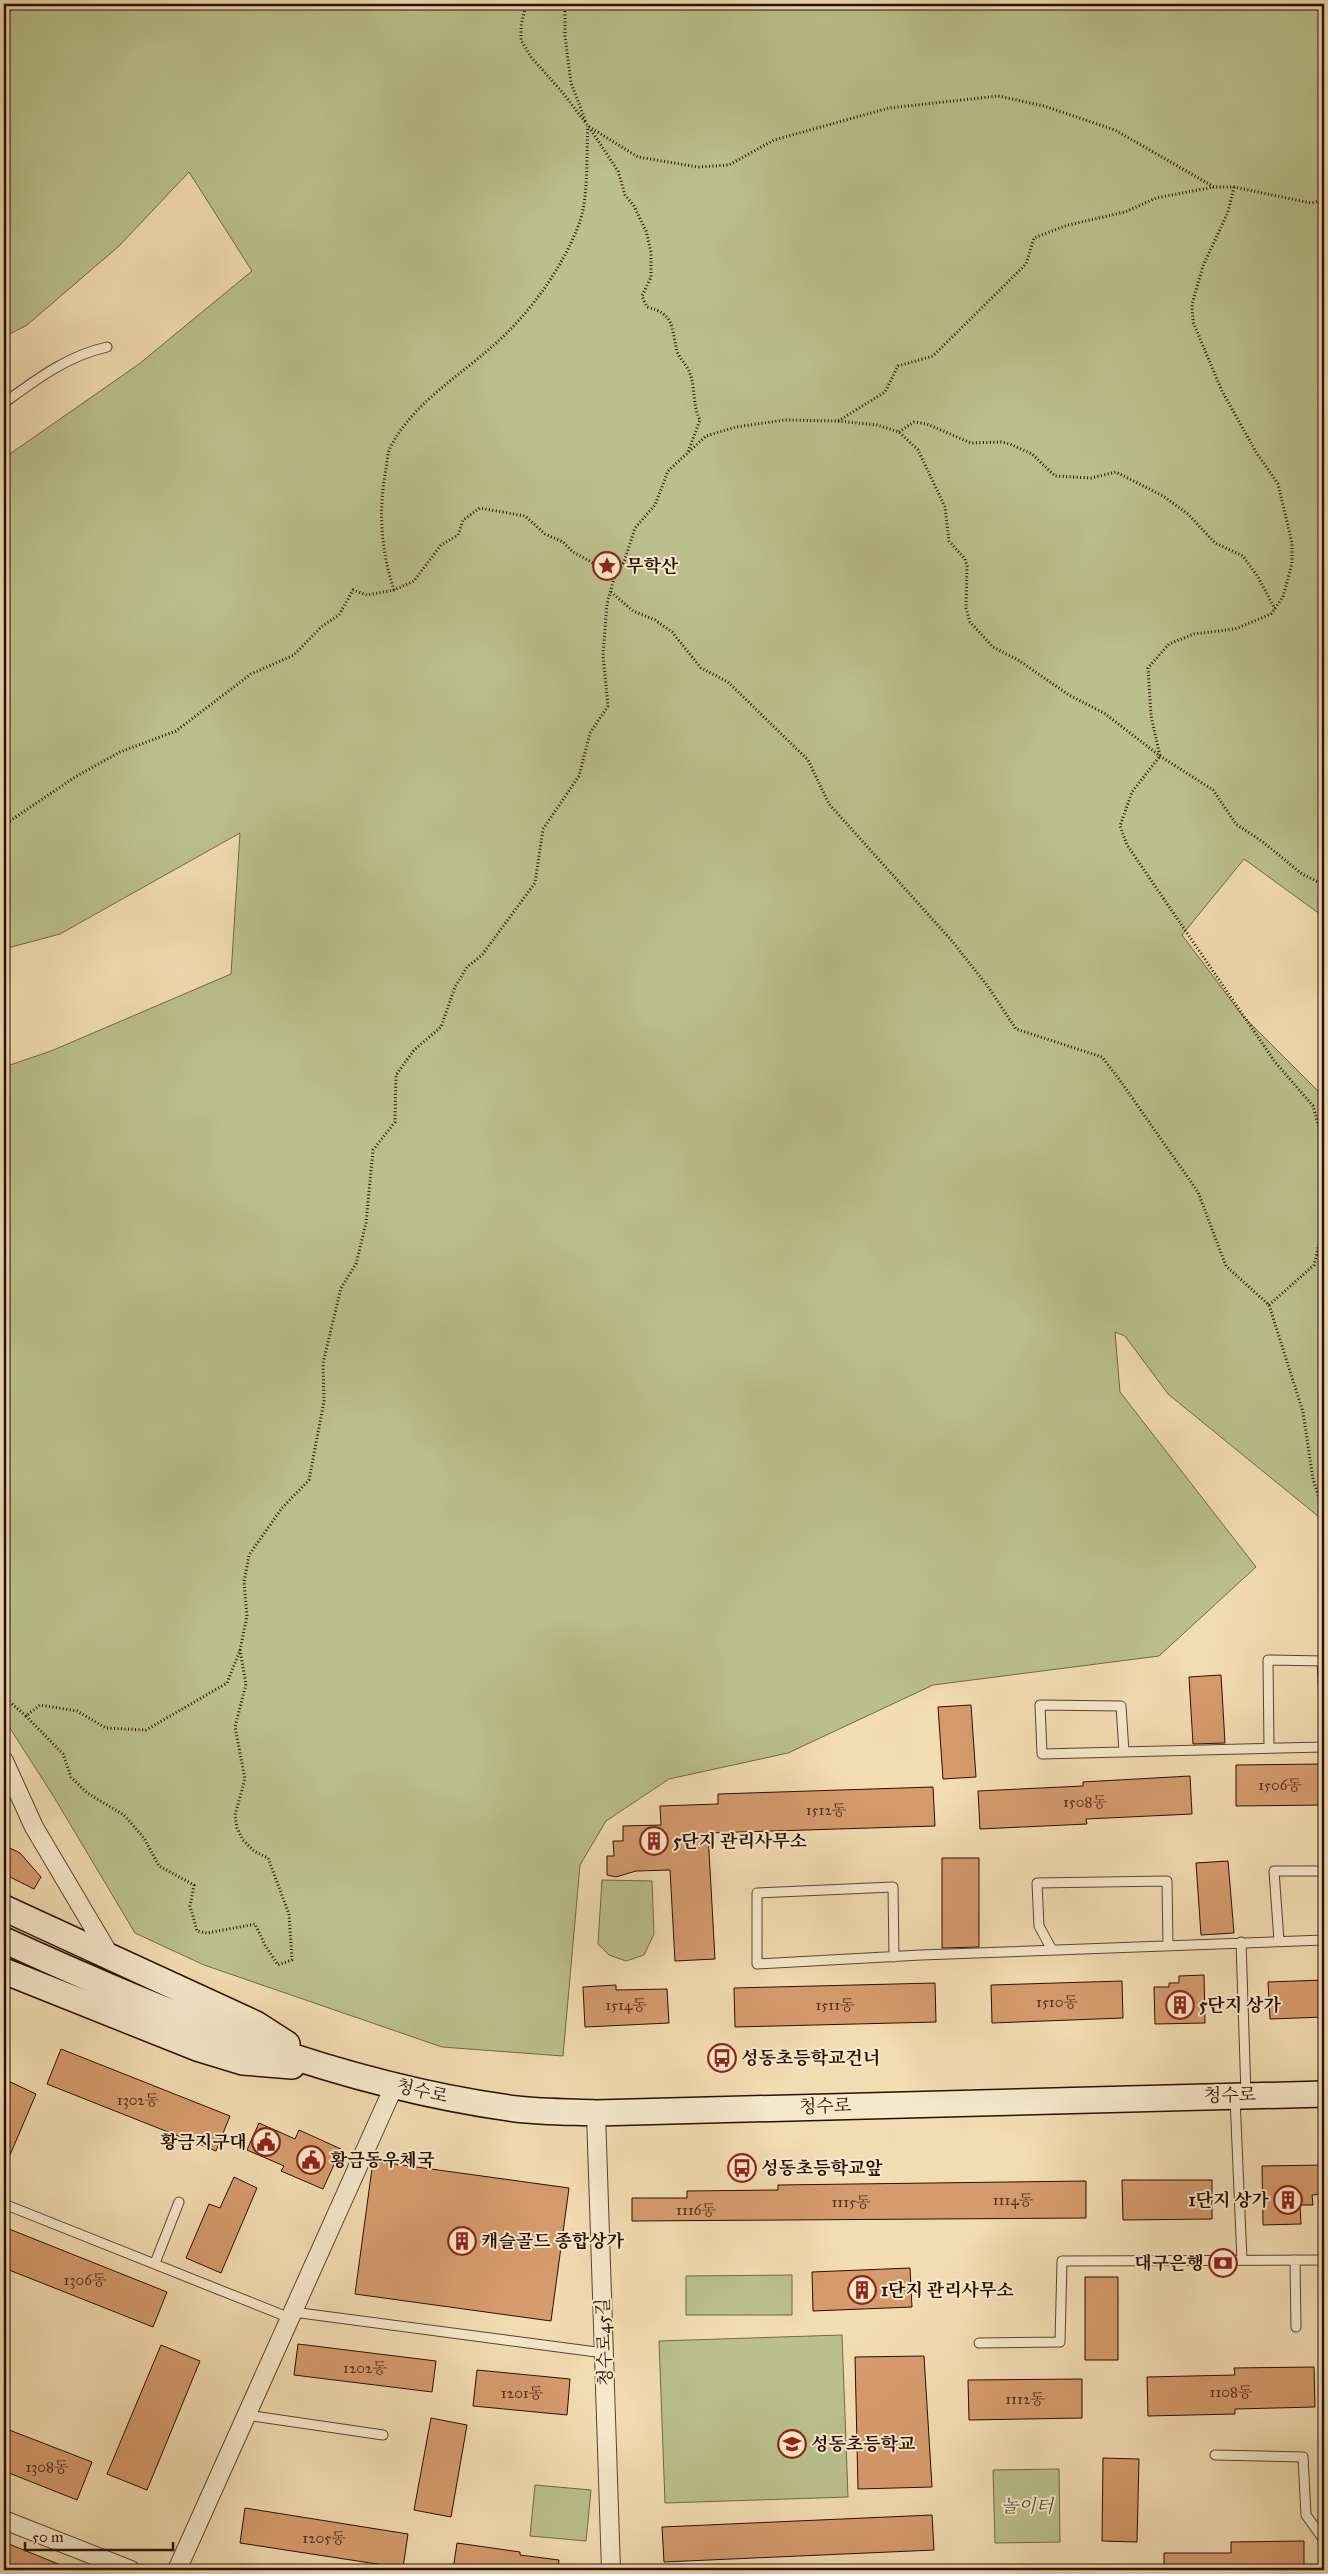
<svg xmlns="http://www.w3.org/2000/svg" width="1328" height="2574" font-family="'IM FELL Great Primer','Noto Serif KR',serif">
  <style>
    .green { fill: #bac08c; stroke: #716847 }
    .building { fill: #d69b6d; stroke: #280f02 }
    .lines { fill: none; stroke-linecap: round; stroke-linejoin: round }
    .service-casing { stroke: #5a422e; stroke-width: 11 }
    .minor-casing { stroke: #5a422e; stroke-width: 20 }
    .secondary-casing { stroke: #280f02; stroke-width: 28 }
    .path { stroke: #280f02; stroke-width: 3; stroke-dasharray: 1 2.5; stroke-linecap: butt }
    .service { stroke: #f7e8cc; stroke-width: 9 }
    .minor { stroke: #f7e8cc; stroke-width: 18 }
    .secondary { stroke: #f7e8cc; stroke-width: 25 }
    .labels { text-anchor: middle; dominant-baseline: central; stroke-width: 4; stroke-linejoin: round; paint-order: stroke }
    .number-label { font-size: 15px; fill: #54321d }
    .poi-label { font-size: 18px; font-weight: bold; fill: #280f02; stroke: #f7e8cc; text-anchor: start }
    .street-label { font-size: 18px; fill: #280f02; stroke: #f7e8cc }
    .park-label { font-size: 18px; font-style: italic; fill: #5b4d32; stroke: #f7e8cc }
  </style>
  <rect width="100%" height="100%" fill="#f2dcb1"/>
  <filter id="stains"><feTurbulence type="fractalNoise" baseFrequency=".004" numOctaves="4"/><feColorMatrix values="0 0 0 0 .2 0 0 0 0 .09 0 0 0 0 .02 0 0 0 .5 -.17"/></filter>
  <radialGradient id="worn" r=".72"><stop offset=".6" stop-color="#630" stop-opacity="0"/><stop offset="1" stop-color="#630" stop-opacity=".3"/></radialGradient>
  <!-- green -->
  <path class="green" d="M4,4H1324V917L1244,859L1182,935L1242,1015L1324,1097V1521L1168,1394L1125,1336L1115,1332L1120,1392L1256,1567L1159,1656L933,1685L788,1753L669,1779L606,1821L580,1865L563,2056L442,2047L204,1965L135,1933L54,1797L4,1719V1067L51,1051L231,974L240,833L60,934L4,949V458L139,364L252,271L189,172L119,246L27,325L4,337Z
    M602,1880L652,1881L654,1934L644,1955L626,1961L609,1955L598,1944Z
    M792,2275V2315H686V2276Z
    M842,2335L848,2497L665,2503L659,2341Z
    M1059,2469L1060,2542L995,2543L993,2470Z
    M535,2485L591,2490L586,2541L530,2536Z"/>
  <!-- building -->
  <path class="building" d="M1221,1675L1225,1743L1193,1744L1189,1677Z
    M971,1705L976,1777L943,1779L938,1707Z
    M1324,1764V1805L1236,1806V1765Z
    M1190,1776L1192,1814L1086,1819L1087,1824L980,1829L978,1791L1083,1786V1782Z
    M933,1787L935,1826L708,1833L715,1959L675,1961L670,1870L636,1871L616,1877L607,1875V1856H614L613,1841H623V1826L661,1825L660,1806L718,1804V1794Z
    M4,1845L20,1853L41,1877L34,1889L4,1874Z
    M942,1858H979V1947L942,1948Z
    M1228,1861L1234,1933L1201,1935L1196,1863Z
    M1204,1975L1205,2023L1155,2024L1154,1987H1169V1983H1179V1976Z
    M1324,1980V2017L1270,2019L1268,1982Z
    M1122,1981L1123,2018L992,2023L991,1985Z
    M935,1983L936,2022L735,2027L734,1988Z
    M616,1985V1990L667,1989L669,2023L585,2027L583,1987Z
    M61,2049L230,2116L216,2151L47,2084Z
    M4,2079L36,2094L4,2169Z
    M259,2123L295,2139L299,2130L341,2149L323,2189L281,2171L284,2166L247,2150Z
    M373,2161L569,2188L551,2321L355,2294Z
    M1324,2165V2194L1312,2195L1313,2205H1300L1301,2224L1263,2225L1262,2166Z
    M234,2177L257,2188L221,2273L186,2258L209,2204L220,2208Z
    M1122,2180H1212V2219L1123,2220Z
    M1086,2181V2218L632,2221V2198H687V2191L778,2190V2185Z
    M4,2227L167,2292L153,2327L4,2268Z
    M910,2268L912,2307L813,2311L812,2272Z
    M1085,2277H1118V2360H1085Z
    M298,2344L436,2361L432,2392L294,2375Z
    M161,2345L200,2361L147,2490L107,2474Z
    M924,2356L932,2487L858,2489L855,2357Z
    M1314,2367L1315,2407L1235,2409V2414L1148,2416L1147,2377L1235,2375L1234,2368Z
    M477,2370L570,2379L567,2415L473,2406Z
    M1082,2379V2418L969,2420L968,2380Z
    M431,2418L467,2425L451,2517L414,2510Z
    M4,2428L92,2462L77,2500L4,2471Z
    M1103,2458L1139,2459L1137,2542L1102,2541Z
    M245,2508L408,2534L403,2568L240,2543Z
    M932,2515L934,2550L664,2562L662,2527Z
    M1304,2541V2570H1164V2553H1231V2542Z
    M4,2542L73,2570H4Z
    M457,2543L520,2552V2555L559,2560L558,2570H453Z"/>
  <g class="lines">
    <defs>
      <path id="service" d="M4,403C37,379 67,356 107,347
        M1322,1661L1324,1702
        M1269,1748L1268,1660L1324,1661
        M1124,1752L1121,1706L1040,1705L1042,1754L1324,1747
        M1279,1941L1274,1871H1324
        M1241,1942L1246,2095
        M1052,1950L1039,1926L1037,1883L1167,1881L1168,1945
        M894,1957L893,1887L757,1893V1964L921,1955L1324,1940
        M1235,2098L1242,2260
        M4,2204L290,2318
        M1295,2260L1296,2327
        M155,2263L179,2202
        M293,2312L604,2353
        M979,2343L1060,2342L1062,2261L1324,2260
        M246,2415L383,2435
        M1215,2455L1303,2457L1306,2515L1324,2540"/>
      <path id="minor" d="M4,1761L34,1827L112,1959
        M596,2113L611,2570
        M4,2520L131,2570
        M177,2570L395,2084"/>
      <path id="secondary" d="M4,1908L256,2024L287,2044
        M4,1940C168,2015 336,2085 516,2109C542,2112 570,2112 596,2113L1324,2094
        M4,1971L197,2048L243,2062L292,2066"/>
    </defs>
    <!-- service casing -->
    <use href="#service" class="service-casing"/>
    <!-- minor casing -->
    <use href="#minor" class="minor-casing"/>
    <!-- secondary casing -->
    <use href="#secondary" class="secondary-casing"/>
    <!-- path -->
    <path class="path" d="M526,4L521,26V40L531,57L563,93L588,126L638,157L698,167L729,165L774,140L889,108L998,96L1044,106L1115,130L1214,187H1234L1311,203L1324,200
      M565,4V36L571,83L586,122
      M591,130L618,171L625,195L634,206L646,231L651,252V277L642,296L647,307C675,314 671,327 677,351C679,358 686,364 689,371C696,387 692,405 700,420L688,452
      M1234,187L1228,212L1203,266L1192,304L1193,322L1222,391L1256,452L1278,484L1292,543V564L1283,597L1271,614L1235,629L1194,634L1169,644L1148,668L1151,716L1160,756L1132,792L1120,826L1127,845L1275,1062L1313,1106L1324,1146
      M838,421L877,425L899,432L918,450L945,507L949,541L965,559L967,566L966,608L970,622L993,647L1018,660L1069,695L1104,713L1160,756L1213,790L1236,824L1263,842L1302,874L1324,885
      M899,432L914,422L927,424L971,443L1001,442L1010,444L1032,454L1055,476L1091,478L1116,472L1163,496L1188,514L1215,543L1243,556L1258,577L1275,609
      M394,590C381,551 378,510 386,470C387,463 387,455 390,448C412,404 458,377 494,345C530,313 562,269 579,224C589,197 586,156 588,126
      M611,592L633,611L655,620L672,632L701,668L728,682L808,760L829,804L952,941L989,988L1016,1029L1102,1057L1119,1079L1198,1192L1226,1266L1269,1305L1303,1412L1313,1479L1324,1514
      M4,825L75,777L120,752L176,731L251,674L294,655L321,627L339,615L353,590L367,595L394,590L414,581L441,545L458,535L463,520L480,508L525,516L545,534L563,542L573,552L615,575
      M1269,1305L1314,1265L1324,1224
      M4,1697L26,1716L40,1705L77,1711L106,1728L146,1730L227,1683L240,1650L247,1616L244,1582L249,1555L282,1508L309,1480L324,1401L323,1363L341,1288L356,1264L366,1223L373,1150L395,1122L396,1075L414,1050L441,1027L455,987L467,967L482,955L535,883L543,829L579,776L590,733L608,706L603,655L607,604L615,575L624,562L635,528L655,505L668,471L706,436L736,427L785,420L838,421L885,392L898,366L933,356L1026,264L1034,238L1068,225L1125,212L1156,198L1214,187
      M26,1716L63,1754L71,1777L87,1793L124,1815L144,1838L159,1866L194,1885L190,1906L197,1931L207,1933L255,1924L265,1945L278,1965L292,1960L289,1914L268,1858L254,1851L243,1840L237,1828L235,1815L245,1779L235,1727L246,1684L240,1650"/>
    <!-- service -->
    <use href="#service" class="service"/>
    <!-- minor -->
    <use href="#minor" class="minor"/>
    <!-- secondary -->
    <use href="#secondary" class="secondary"/>
  </g>
  <!-- icons -->
  <defs>
    <symbol id="sight-ring" viewBox="-11 -11 22 22"><circle r="9.5" fill="#f7e8cc" stroke="#8f2418" stroke-width="1.5"/><path d="M0-6L1.8-2.2L6-1.7L2.9 1.2L3.7 5.4L0 3.3L-3.7 5.4L-2.9 1.2L-6-1.7L-1.8-2.2Z" fill="#8f2418"/></symbol>
    <symbol id="building-ring" viewBox="-11 -11 22 22"><circle r="9.5" fill="#f7e8cc" stroke="#8f2418" stroke-width="1.5"/><path d="M-4-6H4V6H1V3H-1V6H-4ZM-2.5-4.3h1.7v1.8h-1.7ZM.8-4.3h1.7v1.8H.8ZM-2.5-1h1.7V.8h-1.7ZM.8-1h1.7V.8H.8Z" fill="#8f2418"/></symbol>
    <symbol id="bus-ring" viewBox="-11 -11 22 22"><circle r="9.5" fill="#f7e8cc" stroke="#8f2418" stroke-width="1.5"/><path d="M-5-6H5V4H4V6H2V4H-2V6H-4V4H-5ZM-3.5-4V0h7V-4ZM-3.5 1.2v1.5H-2V1.2ZM2 1.2v1.5H3.5V1.2Z" fill="#8f2418"/></symbol>
    <symbol id="civic-ring" viewBox="-11 -11 22 22"><circle r="9.5" fill="#f7e8cc" stroke="#8f2418" stroke-width="1.5"/><path d="M-.6-6.5H3V-4.5H.6V-3L4-1V1h2V6H-6V1h2V-1L-.6-3ZM-1.2 2.5V6h2.4V2.5Z" fill="#8f2418"/></symbol>
    <symbol id="bank-ring" viewBox="-11 -11 22 22"><circle r="9.5" fill="#f7e8cc" stroke="#8f2418" stroke-width="1.5"/><path d="M-6-4H6V4H-6ZM0-2.3a2.3 2.3 0 1 0 0 4.6a2.3 2.3 0 1 0 0-4.6Z" fill="#8f2418"/></symbol>
    <symbol id="school-ring" viewBox="-11 -11 22 22"><circle r="9.5" fill="#f7e8cc" stroke="#8f2418" stroke-width="1.5"/><path d="M0-5L7-2L0 1L-7-2ZM-4 1L0 2.5L4 1V4Q0 6-4 4Z" fill="#8f2418"/></symbol>
  </defs>
  <g fill-rule="evenodd">
    <use href="#sight-ring" x="591" y="550" width="32" height="32"/>
    <use href="#building-ring" x="638" y="1825" width="32" height="32"/>
    <use href="#building-ring" x="1164" y="1989" width="32" height="32"/>
    <use href="#bus-ring" x="706" y="2042" width="32" height="32"/>
    <use href="#civic-ring" x="250" y="2126" width="32" height="32"/>
    <use href="#civic-ring" x="295" y="2144" width="32" height="32"/>
    <use href="#bus-ring" x="726" y="2152" width="32" height="32"/>
    <use href="#building-ring" x="1272" y="2184" width="32" height="32"/>
    <use href="#building-ring" x="446" y="2225" width="32" height="32"/>
    <use href="#bank-ring" x="1207" y="2247" width="32" height="32"/>
    <use href="#building-ring" x="846" y="2274" width="32" height="32"/>
    <use href="#school-ring" x="776" y="2428" width="32" height="32"/>
  </g>
  <g class="labels">
    <!-- number labels -->
    <g class="number-label">
      <text x="1280" y="1785">1506동</text>
      <text x="1085" y="1802">1508동</text>
      <text x="826" y="1810">1512동</text>
      <text x="1057" y="2002">1510동</text>
      <text x="626" y="2005">1514동</text>
      <text x="835" y="2005">1511동</text>
      <text x="138" y="2100">1302동</text>
      <text x="1013" y="2200">1114동</text>
      <text x="851" y="2202">1115동</text>
      <text x="696" y="2210">1116동</text>
      <text x="85" y="2280">1306동</text>
      <text x="365" y="2368">1202동</text>
      <text x="1231" y="2392">1108동</text>
      <text x="522" y="2393">1201동</text>
      <text x="1025" y="2399">1112동</text>
      <text x="47" y="2467">1308동</text>
      <text x="324" y="2538">1205동</text>
    </g>
    <!-- poi labels -->
    <g class="poi-label">
      <text x="626" y="566">무학산</text>
      <text x="673" y="1841">5단지 관리사무소</text>
      <text x="1199" y="2005">5단지 상가</text>
      <text x="741" y="2058">성동초등학교건너</text>
      <text x="247" y="2142" text-anchor="end">황금지구대</text>
      <text x="330" y="2160">황금동우체국</text>
      <text x="761" y="2168">성동초등학교앞</text>
      <text x="1269" y="2200" text-anchor="end">1단지 상가</text>
      <text x="481" y="2241">캐슬골드 종합상가</text>
      <text x="1204" y="2263" text-anchor="end">대구은행</text>
      <text x="881" y="2290">1단지 관리사무소</text>
      <text x="811" y="2444">성동초등학교</text>
    </g>
    <!-- street labels -->
    <g class="street-label">
      <text transform="translate(422 2091) rotate(13)">청수로</text>
      <text transform="translate(1230 2095) rotate(-1)">청수로</text>
      <text transform="translate(825 2106) rotate(-2)">청수로</text>
      <text transform="translate(604 2342) rotate(-92)">청수로45길</text>
    </g>
    <!-- park labels -->
    <g class="park-label">
      <text x="1027" y="2506">놀이터</text>
    </g>
  </g>
  <!-- margin -->
  <rect width="1328" height="2574" fill="none" stroke="#f2dcb1" stroke-width="20"/>
  <rect x="5" y="5" width="1318" height="2564" fill="none" stroke="#280f02" stroke-width="2.5"/>
  <rect x="10" y="10" width="1308" height="2554" fill="none" stroke="#280f02"/>
  <!-- scale -->
  <path d="M25 2542v8h148v-8" fill="none" stroke="#280f02" stroke-width="2.5"/>
  <text x="32" y="2542" font-size="15" fill="#280f02" stroke="#f7e8cc" stroke-width="4" paint-order="stroke">50 m</text>
  <rect width="100%" height="100%" filter="url(#stains)"/>
  <rect width="100%" height="100%" fill="url(#worn)"/>
</svg>
